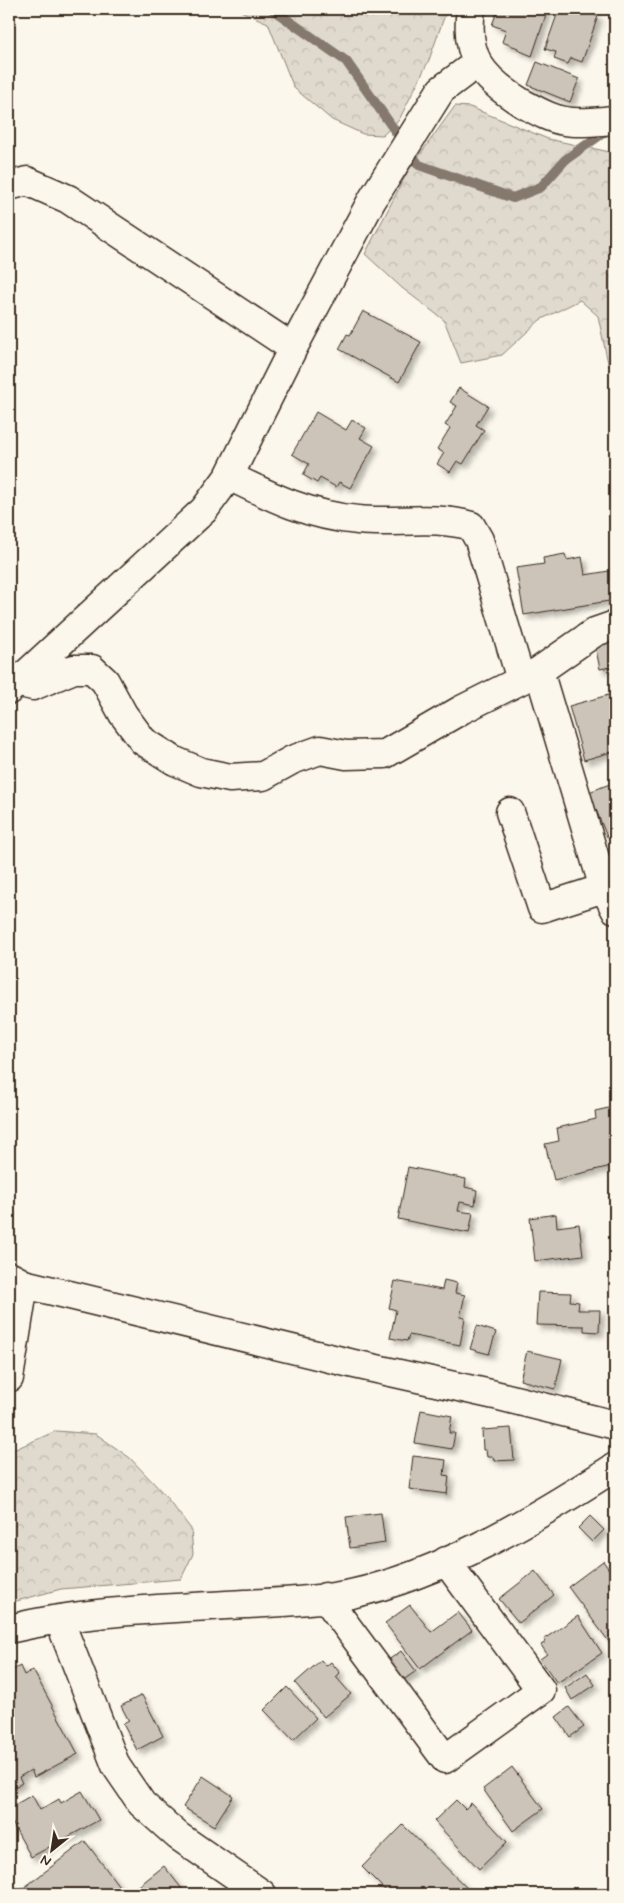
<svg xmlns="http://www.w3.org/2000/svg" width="624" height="1903" font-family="Mynerve,sans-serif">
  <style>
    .forest { fill: url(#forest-crowns); stroke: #8d8276 }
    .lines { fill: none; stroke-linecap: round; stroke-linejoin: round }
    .stream { stroke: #85796d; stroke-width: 10 }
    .building { fill: #ccc4b9; stroke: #3b2a1e; filter: url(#shadow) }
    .minor-casing { stroke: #3b2a1e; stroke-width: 31 }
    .minor { stroke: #fbf7ec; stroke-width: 28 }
  </style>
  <defs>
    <pattern id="forest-crowns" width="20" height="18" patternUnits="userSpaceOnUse" patternTransform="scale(1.25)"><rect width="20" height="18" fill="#dfd9ce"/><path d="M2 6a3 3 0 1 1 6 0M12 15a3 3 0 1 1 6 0" fill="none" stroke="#c0bab0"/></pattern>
    <filter id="shadow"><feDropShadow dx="4.5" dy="4.5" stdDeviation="2.5" flood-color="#0004"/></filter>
  </defs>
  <rect width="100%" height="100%" fill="#fbf7ec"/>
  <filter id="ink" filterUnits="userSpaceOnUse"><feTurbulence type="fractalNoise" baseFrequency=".02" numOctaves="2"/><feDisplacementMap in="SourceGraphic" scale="10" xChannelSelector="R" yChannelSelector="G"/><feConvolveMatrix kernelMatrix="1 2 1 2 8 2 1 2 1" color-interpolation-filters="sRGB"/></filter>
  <g filter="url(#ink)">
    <!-- forest -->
    <path class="forest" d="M236,9H447L429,60L399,120L383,135L363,134L332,120L294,88L268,23Z
      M455,106L470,107L548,139L610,152L615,151V375L608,363L598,316L580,300L540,320L502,355L461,363L444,320L402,288L365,254L408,171Z
      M56,1431L96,1434L130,1458L164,1494L191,1529L193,1554L181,1579L61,1589L9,1603V1463L11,1451Z"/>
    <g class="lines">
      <!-- stream -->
      <path class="stream" d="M272,9L346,61L419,165L513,198L541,187L565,160L610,128"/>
    </g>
    <!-- building -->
    <path class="building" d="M498,9H548L532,56L518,50V48L502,42L506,30L492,25Z
      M559,9H578L598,16L582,62L571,58L568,64L554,59L556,52L545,49Z
      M537,62L579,79L570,102L528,85Z
      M363,311L421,342L399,382L339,349L347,334L350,335Z
      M459,388L488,406L476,425L484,430L463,464L457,461L450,472L437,464L444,453L437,449L450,428L445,425L457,406L450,402Z
      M316,412L346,430L352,420L366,428L360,438L374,446L350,488L339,482L336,487L320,478L317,483L303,475L309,464L292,454Z
      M565,554L567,560L582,557L585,575L615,570V600L524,615L516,568L544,564L543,558Z
      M615,641V666L600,669L595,645Z
      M612,694L614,700L615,699V751L584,760L569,706Z
      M615,782V833L607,837L589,792Z
      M613,1107L615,1115V1165L554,1180L545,1144L559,1141L557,1128L596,1119L595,1111Z
      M408,1167L466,1179L465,1187L477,1190L475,1205L460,1202L458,1211L473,1213L469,1233L398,1219Z
      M556,1214L557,1227L579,1224L583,1255L535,1261L530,1218Z
      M444,1280L457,1283L455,1293L465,1295L460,1317L465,1318L460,1345L409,1335L407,1341L390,1338L396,1310L389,1308L395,1281L442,1290Z
      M538,1292L571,1293L570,1301L579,1302L578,1310H600L599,1332L584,1331V1326L536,1325Z
      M477,1326L496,1332L489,1354L470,1349Z
      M527,1351L562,1359L555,1389L520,1380Z
      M421,1410L452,1416L449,1433H455L452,1449L415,1443Z
      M511,1428L514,1460L494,1461L493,1457H487L486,1450H483L482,1430Z
      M413,1456L446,1460L444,1475L449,1476L447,1494L409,1489Z
      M381,1513L385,1543L350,1548L346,1517Z
      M590,1516L604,1530L592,1542L578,1528Z
      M603,1561L615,1578V1640L610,1643L568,1587Z
      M535,1571L554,1595L519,1623L499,1599Z
      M410,1605L431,1632L458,1612L472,1630L420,1669L385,1623Z
      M578,1616L602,1653L557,1683L540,1659L547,1654L541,1645L546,1642L544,1639Z
      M401,1651L416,1671L402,1681L387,1661Z
      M321,1660L326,1666L331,1662L340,1673L336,1677L351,1694L324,1717L295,1683Z
      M20,1666L24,1675L33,1670L78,1754L34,1777L31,1770L19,1777L22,1783L9,1790V1738L12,1737L9,1730V1672Z
      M587,1673L595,1685L572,1700L565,1688Z
      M287,1687L316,1718L293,1740L264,1710Z
      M142,1695L163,1736L137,1750L123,1724L129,1721L121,1706Z
      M569,1707L584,1727L570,1737L556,1717Z
      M512,1767L543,1809L513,1831L483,1789Z
      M203,1776L233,1796L214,1826L183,1807Z
      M82,1791L99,1820L31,1857L9,1817V1808L32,1795L40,1810L59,1799L61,1803Z
      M456,1800L465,1809L471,1803L507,1842L479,1869L434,1821Z
      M403,1825L473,1894H389L362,1867Z
      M85,1841L125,1894H90L88,1891L84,1894H25L21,1890Z
      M164,1866L186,1894H139L135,1889Z"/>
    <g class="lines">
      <defs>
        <path id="minor" d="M471,9C464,57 482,78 522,103C535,110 550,119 565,121C580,124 600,121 615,120
          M9,186L27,181L68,199L293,348
          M229,476C271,497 310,516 358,520C397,524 433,515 471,526L479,540L521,680
          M615,625L595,632L539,671L603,885L615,909
          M16,682L33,686L74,669H92L105,681L123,714L143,741L175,761L201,772L230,778L263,776L292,760L320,750L346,755L385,754L461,710L539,671
          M9,690L204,510L229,476L293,348L372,200L441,90L477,63
          M510,812L542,908L604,888
          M9,1276L24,1284L354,1364L495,1395L615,1425
          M9,1378L24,1284
          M325,1597L445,1759L541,1690L446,1561
          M59,1619L116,1766L142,1804L178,1836L262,1894
          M9,1629C86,1610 166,1609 245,1604C280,1602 316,1601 351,1594C443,1574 536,1518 615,1467"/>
      </defs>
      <!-- minor casing -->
      <use href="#minor" class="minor-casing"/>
      <!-- minor -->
      <use href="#minor" class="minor"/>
    </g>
  </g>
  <!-- margin -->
  <rect width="624" height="1903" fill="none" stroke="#fbf7ec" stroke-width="30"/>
  <rect x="15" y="15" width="594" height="1873" fill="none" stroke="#3b2a1e" stroke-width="2" filter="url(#ink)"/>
  <!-- north arrow -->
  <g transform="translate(52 1850) rotate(210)" stroke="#fbf7ec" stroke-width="4" paint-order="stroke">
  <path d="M0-4L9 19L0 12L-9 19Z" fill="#3b2a1e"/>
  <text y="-8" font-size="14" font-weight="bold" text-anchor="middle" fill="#3b2a1e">N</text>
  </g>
</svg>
